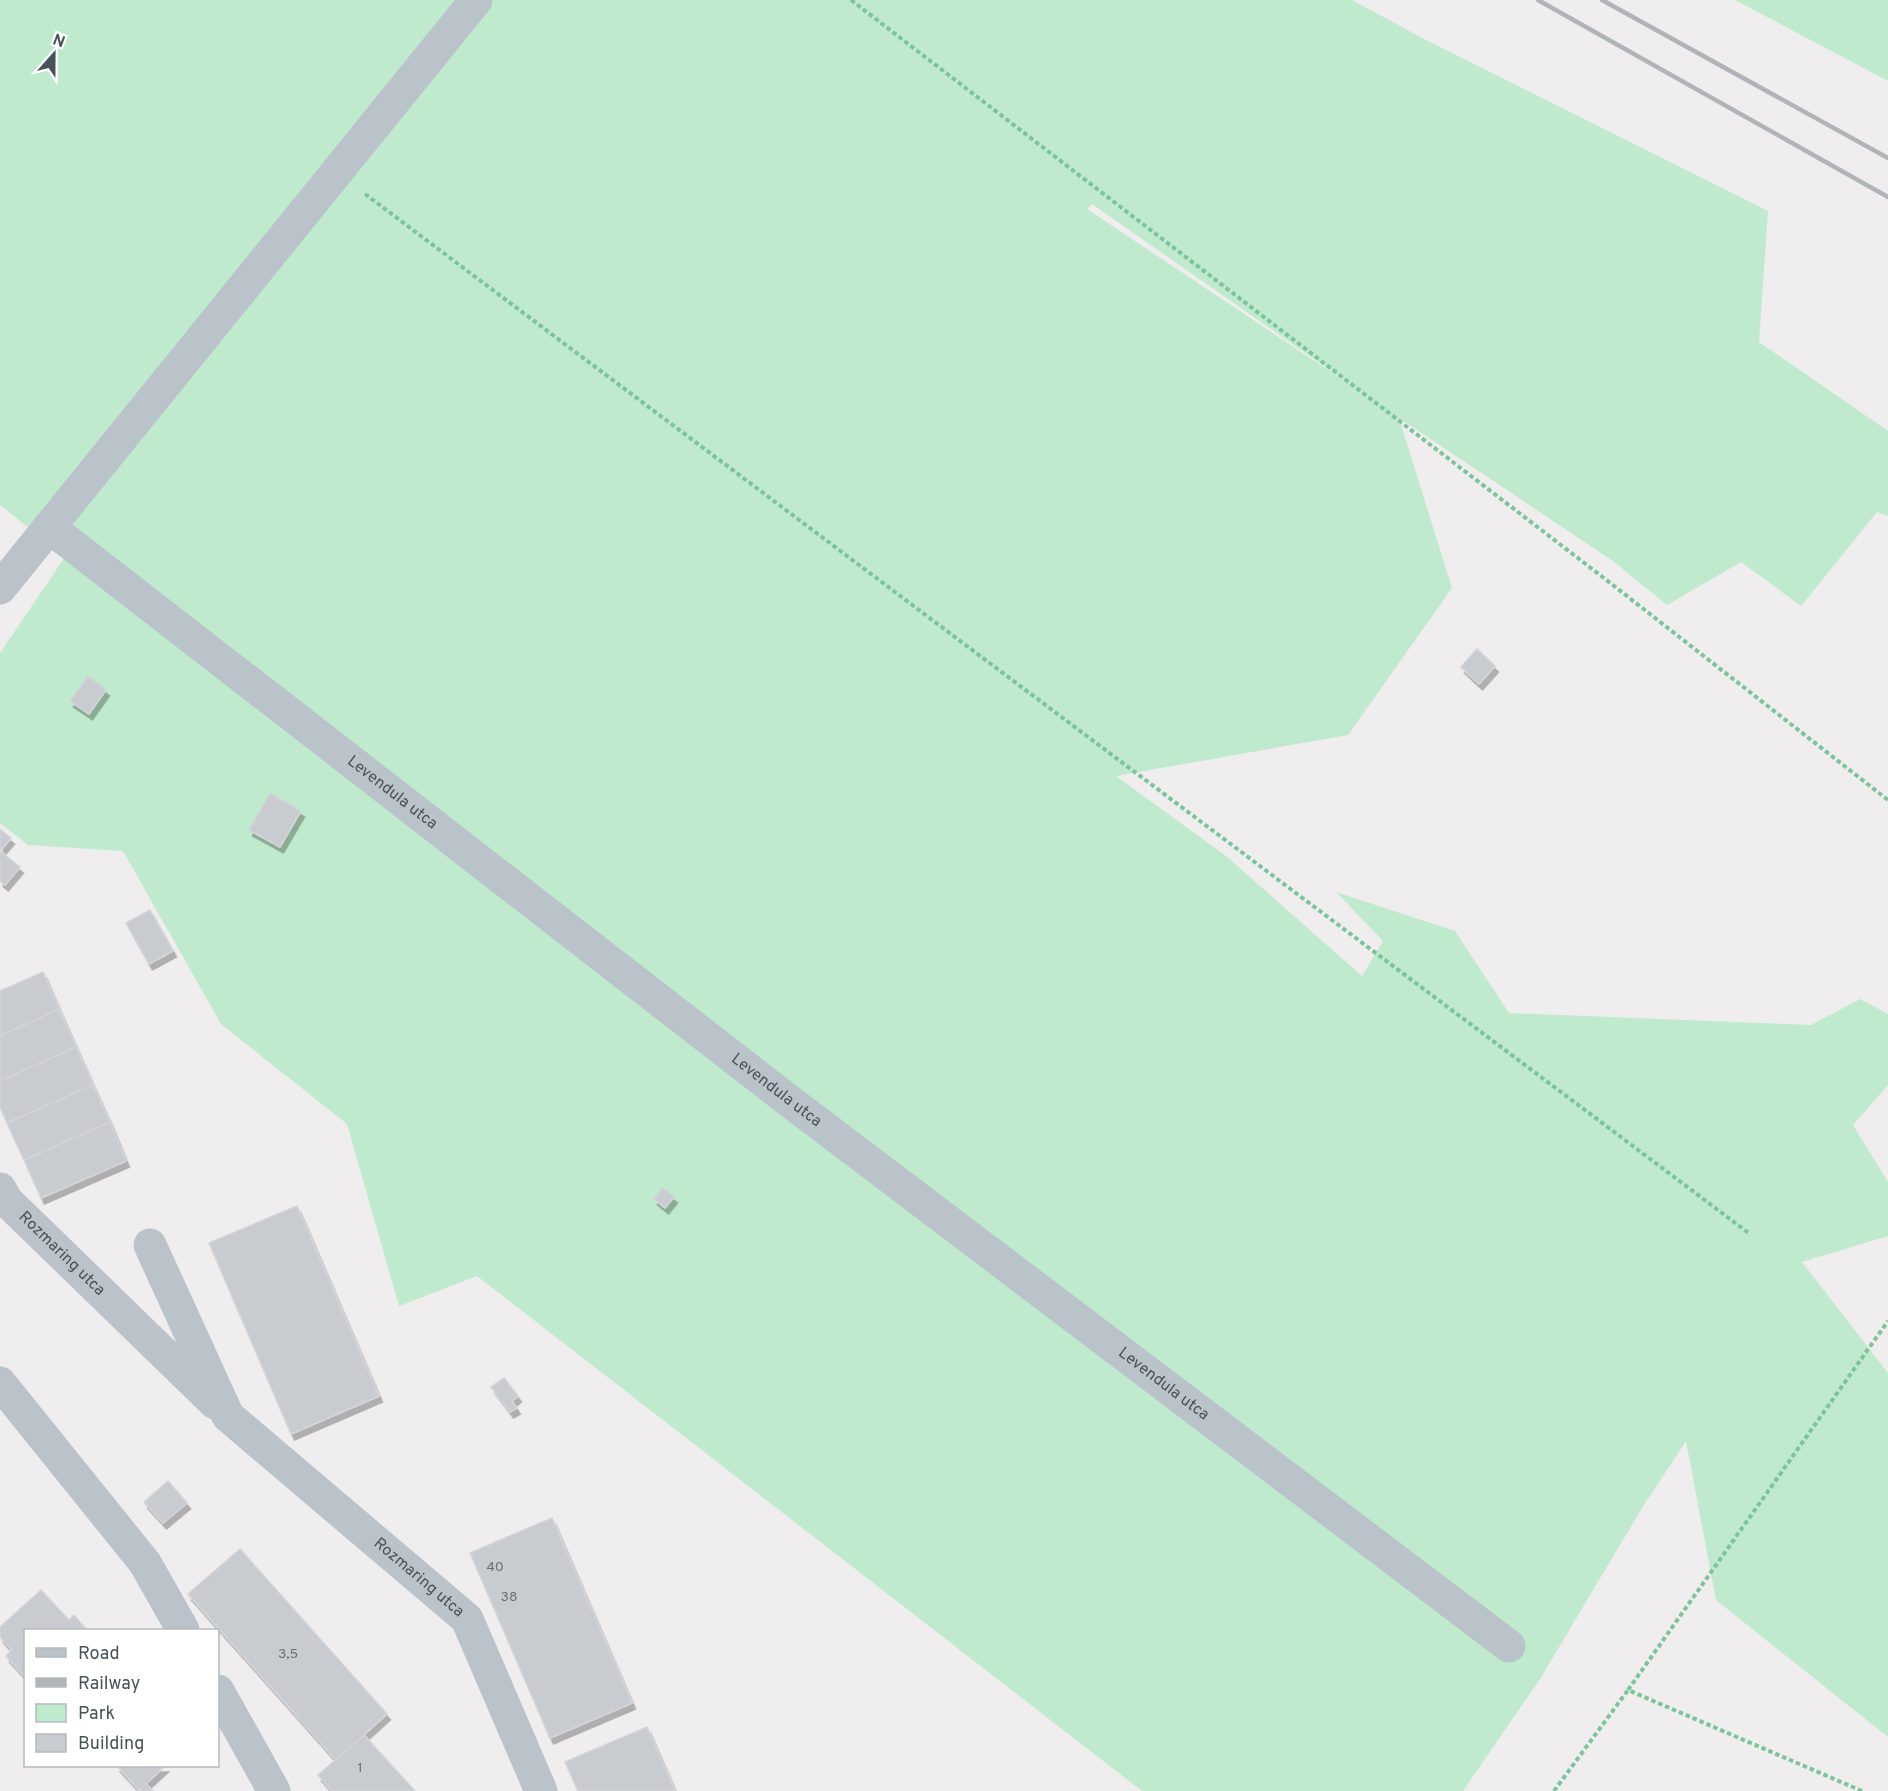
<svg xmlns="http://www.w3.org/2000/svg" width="1888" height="1791" font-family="Overpass,sans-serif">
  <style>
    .green { fill: #bfeacd; fill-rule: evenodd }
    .building { fill: #c8cbd0; stroke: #d2d4d8; stroke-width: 1.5; filter: url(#shadow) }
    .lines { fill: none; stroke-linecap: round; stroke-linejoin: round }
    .path { stroke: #7bc49c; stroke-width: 4; stroke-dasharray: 4.5 3; stroke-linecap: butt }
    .minor { stroke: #bac3c9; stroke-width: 33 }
    .rail { stroke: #b0b3b7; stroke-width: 4.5 }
    .labels { text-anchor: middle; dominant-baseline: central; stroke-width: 4.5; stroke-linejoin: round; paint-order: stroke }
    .number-label { font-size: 14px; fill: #677077 }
    .street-label { font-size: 16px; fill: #475259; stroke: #fff }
  </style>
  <defs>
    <filter id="shadow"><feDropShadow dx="3.5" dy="6" stdDeviation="0" flood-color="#0004"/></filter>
  </defs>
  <rect width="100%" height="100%" fill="#f0edee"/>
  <!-- green -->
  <path class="green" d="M0,0H1352L1426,40L1768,211L1759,342L1888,431V516L1877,512L1801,606L1741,562L1667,605L1613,561L1399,418L1452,588L1348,735L1116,776L1226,856L1362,976L1383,941L1336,892L1455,931L1509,1013L1811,1025L1860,999L1888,1014V1085L1853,1125L1888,1182V1236L1802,1262L1888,1373V1737L1716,1600L1686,1441L1642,1508L1540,1679L1463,1791H1142L477,1276L399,1306L347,1124L221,1024L123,851L28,845L0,823V653L65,557L0,505ZM1092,204L1354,387L1355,388L1087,209Z
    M1735,0H1888V81Z"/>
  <!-- building -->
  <path class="building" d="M1477,649L1495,666L1479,684L1461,667Z
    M88,676L106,690L89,714L70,701Z
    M270,793L301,811L280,847L249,830Z
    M0,829L11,838L0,851L20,867L5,885L0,881Z
    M150,910L173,951L149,964L126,923Z
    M43,972L59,1009L0,1036V991Z
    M59,1009L76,1047L0,1081V1036Z
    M76,1047L93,1085L7,1123L0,1107V1081Z
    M93,1085L110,1122L24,1160L7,1123Z
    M110,1122L126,1161L41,1198L24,1160Z
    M663,1188L674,1197L665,1208L654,1199Z
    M297,1206L379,1396L291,1434L209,1243Z
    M504,1378L518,1396L512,1401L517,1408L510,1412L491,1387Z
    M168,1481L187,1503L163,1523L144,1502Z
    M552,1518L632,1703L550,1738L470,1553Z
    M240,1549L387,1714L336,1760L188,1594Z
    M41,1590L69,1620L74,1615L86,1629L26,1630V1678L6,1656L12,1650L0,1637V1627Z
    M647,1727L675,1791H578L565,1762Z
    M364,1735L415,1791H332L318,1775Z
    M117,1766H165L139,1790Z
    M146,1784L153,1791H137L139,1790Z"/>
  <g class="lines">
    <!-- path -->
    <path class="path" d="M851,0L1600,575L1888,800
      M365,194L1750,1234
      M1554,1791L1628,1690
      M1862,1791L1628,1690L1888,1321"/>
    <!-- minor -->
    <g class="minor">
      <path id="s1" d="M49,527L784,1097L1509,1646"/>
      <path d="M0,588L476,0"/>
      <path id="s2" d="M0,1189L7,1201L215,1403"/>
      <path id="s3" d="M150,1245L228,1416L467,1619L541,1791"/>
      <path d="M0,1383L145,1563L183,1630"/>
      <path d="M218,1691L274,1791"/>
    </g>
    <!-- rail -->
    <path class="rail" d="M1538,0L1888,197
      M1602,0L1888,158"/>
  </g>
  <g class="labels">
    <!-- number labels -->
    <g class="number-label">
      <text x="495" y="1567">40</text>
      <text x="509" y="1597">38</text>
      <text x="288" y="1654">3,5</text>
      <text x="360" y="1768">1</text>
    </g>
    <!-- street labels -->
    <g class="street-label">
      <text stroke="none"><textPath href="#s1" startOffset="434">Levendula utca</textPath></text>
      <text stroke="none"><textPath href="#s1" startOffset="920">Levendula utca</textPath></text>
      <text stroke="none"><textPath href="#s2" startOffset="90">Rozmaring utca</textPath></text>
      <text stroke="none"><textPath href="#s1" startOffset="1406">Levendula utca</textPath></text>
      <text stroke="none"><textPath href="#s3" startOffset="438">Rozmaring utca</textPath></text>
    </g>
  </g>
  <!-- legend -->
  <rect x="24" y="1629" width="195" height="138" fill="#ffffff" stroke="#b5babd" stroke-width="1.5"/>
  <rect x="36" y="1648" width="30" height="9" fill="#bac3c9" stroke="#b5babd" stroke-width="1.5"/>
  <text x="78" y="1659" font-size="18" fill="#475259">Road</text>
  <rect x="36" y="1678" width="30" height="9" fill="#b0b3b7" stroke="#b5babd" stroke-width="1.5"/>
  <text x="78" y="1689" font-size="18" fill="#475259">Railway</text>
  <rect x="36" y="1704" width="30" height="18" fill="#bfeacd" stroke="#b5babd" stroke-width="1.5"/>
  <text x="78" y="1719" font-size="18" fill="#475259">Park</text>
  <rect x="36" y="1734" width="30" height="18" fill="#c8cbd0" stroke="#b5babd" stroke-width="1.5"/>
  <text x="78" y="1749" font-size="18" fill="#475259">Building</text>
  <!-- north arrow -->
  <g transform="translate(54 54) rotate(21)" stroke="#ffffff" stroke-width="4.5" paint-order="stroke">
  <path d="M0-4.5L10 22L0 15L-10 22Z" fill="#475259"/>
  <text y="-9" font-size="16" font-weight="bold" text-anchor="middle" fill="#475259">N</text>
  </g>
</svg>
